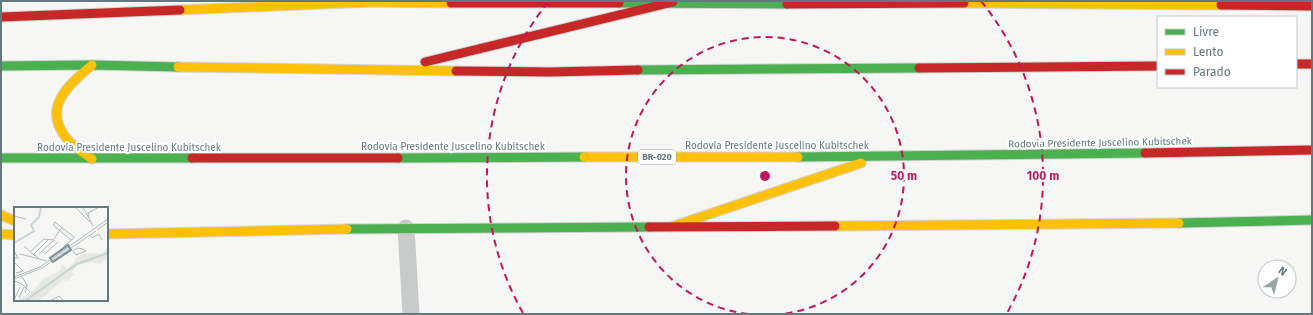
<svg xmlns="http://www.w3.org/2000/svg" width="1313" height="315" font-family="'Fira Sans',sans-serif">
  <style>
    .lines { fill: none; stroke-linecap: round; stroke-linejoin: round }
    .fast-casing { stroke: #d2d3d3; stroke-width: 11 }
    .slow-casing { stroke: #d2d3d3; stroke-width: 11 }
    .jam-casing { stroke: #d2d3d3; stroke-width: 11 }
    .street { stroke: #c9cbcb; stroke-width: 17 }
    .fast { stroke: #4caf50; stroke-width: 9 }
    .slow { stroke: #ffc107; stroke-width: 9 }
    .jam { stroke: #c62828; stroke-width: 9 }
    .ring { fill: none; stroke: #c2185b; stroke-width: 2; stroke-dasharray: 7 5 }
    .labels { text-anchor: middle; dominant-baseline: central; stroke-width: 4; stroke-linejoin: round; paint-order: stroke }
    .shield { fill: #fff; stroke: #91a1a5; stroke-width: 1 }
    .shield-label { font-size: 9px; font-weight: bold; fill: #62797f }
    .street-label { font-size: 10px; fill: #62797f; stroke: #fff }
    .inset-river { fill: none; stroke: #c8d4d4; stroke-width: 2 }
    .inset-road { fill: none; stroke: #aeb9bb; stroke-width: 1 }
    .view { fill: #7f9196; fill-opacity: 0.15; stroke: #7f9196; stroke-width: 2 }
    .inset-edge { fill: none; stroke: #62797f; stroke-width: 2 }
    .centre { fill: #c2185b; stroke: #fff; stroke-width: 2 }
    .ring-label { font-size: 12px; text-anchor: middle; font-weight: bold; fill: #c2185b; stroke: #fff; stroke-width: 4; stroke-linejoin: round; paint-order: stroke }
  </style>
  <rect width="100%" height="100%" fill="#f6f6f5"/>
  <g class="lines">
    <defs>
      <path id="fast" d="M619,3L787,4
        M1,66L92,65L178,67
        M638,70L919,68
        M798,157L1145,153
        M1,158H192
        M398,158L584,157
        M1179,223L1312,220
        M347,229L649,227"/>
      <path id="slow" d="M964,3L1221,5
        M180,10L371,2L451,3
        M92,65C69,85 40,108 68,140C75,148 84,153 92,159
        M178,67L456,71
        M584,157H798
        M1,215L15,221
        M835,226L1179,223
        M671,227L861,163
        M1,234L15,235
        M107,234L347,229"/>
      <path id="jam" d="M451,3H619
        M787,4L964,3
        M1221,5L1312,6
        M1,17L180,10
        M425,62L673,2
        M1296,64H1312
        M919,68L1158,66
        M456,71L550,72L638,70
        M1145,153L1312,150
        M192,158H398
        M649,227L835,226"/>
    </defs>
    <!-- fast casing -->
    <use href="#fast" class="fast-casing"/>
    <!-- slow casing -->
    <use href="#slow" class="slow-casing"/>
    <!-- jam casing -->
    <use href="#jam" class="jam-casing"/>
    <!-- street -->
    <path class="street" d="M406,228L411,314"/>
    <!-- fast -->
    <use href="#fast" class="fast"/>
    <!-- slow -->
    <use href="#slow" class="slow"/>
    <!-- jam -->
    <use href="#jam" class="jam"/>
  </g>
  <!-- distance rings -->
  <g class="ring">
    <path d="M748 314A139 139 0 1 1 782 314"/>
    <path d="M523 313A278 278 0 0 1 549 1M981 1A278 278 0 0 1 1007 313"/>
  </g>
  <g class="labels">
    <!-- shield labels -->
    <rect class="shield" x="638" y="150" width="38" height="14" rx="3"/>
    <g class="shield-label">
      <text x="657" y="157">BR-020</text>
    </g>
    <!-- street labels -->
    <g class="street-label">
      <text transform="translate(1100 143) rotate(-1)">Rodovia Presidente Juscelino Kubitschek</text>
      <text x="777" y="146">Rodovia Presidente Juscelino Kubitschek</text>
      <text x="453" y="147">Rodovia Presidente Juscelino Kubitschek</text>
      <text x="129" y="148">Rodovia Presidente Juscelino Kubitschek</text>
    </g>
  </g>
  <!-- overview -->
  <g transform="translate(14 207)">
    <rect width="94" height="94" fill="#f6f6f5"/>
    <path d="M94,40V51L85,57L77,55L64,58L57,65L60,67L54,74L49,73L25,94H2L20,83L29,72L46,64L48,57L53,62L61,54V51L69,47L89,46Z" fill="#e6e8e2"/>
    <path class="inset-river" d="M0,36L20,24L17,18L25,10L27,0M11,94L63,57L94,46"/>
    <path class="inset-road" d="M61,0L76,15M69,0L79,19M0,9L12,12M75,10L74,6L85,0M83,23L94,15M76,29L78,31L85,27L88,33M40,32L48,20M10,39L21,49M50,39L60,31V30L41,15L39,18L57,33M63,41L69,42L72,44L62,48L59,44ZM0,44L4,51H0M17,44L30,32L40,33M6,47L33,54M25,47L40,33M31,47L44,35M25,52L20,47L35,32M0,55L9,64L2,66M0,70L26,60L94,12M8,70L13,78L11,86M0,72L28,61L82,24M0,74L8,77L16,85M5,91L10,80M0,93L6,80M36,94L45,89L50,94"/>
    <path class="view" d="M54,38L57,43L39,55L36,51Z"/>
    <rect width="94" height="94" class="inset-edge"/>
  </g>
  <circle cx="765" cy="176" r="6" class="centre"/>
  <g class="ring-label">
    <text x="904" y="180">50 m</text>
    <text x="1043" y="180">100 m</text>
  </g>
  <!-- border -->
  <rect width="1313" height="315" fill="none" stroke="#62797f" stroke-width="4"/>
  <!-- legend -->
  <rect x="1157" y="16" width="140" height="72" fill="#ffffff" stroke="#c0c9cc"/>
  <rect x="1165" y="29" width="20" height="6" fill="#4caf50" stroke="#c0c9cc"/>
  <text x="1193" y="36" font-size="12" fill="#62797f">Livre</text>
  <rect x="1165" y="49" width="20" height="6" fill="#ffc107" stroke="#c0c9cc"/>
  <text x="1193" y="56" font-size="12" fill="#62797f">Lento</text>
  <rect x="1165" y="69" width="20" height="6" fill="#c62828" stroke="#c0c9cc"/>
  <text x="1193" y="76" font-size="12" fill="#62797f">Parado</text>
  <!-- north arrow -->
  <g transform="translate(1277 279) rotate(35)"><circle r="19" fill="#ffffff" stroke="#c0c9cc"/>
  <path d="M0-3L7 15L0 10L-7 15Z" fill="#96a5a8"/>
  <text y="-6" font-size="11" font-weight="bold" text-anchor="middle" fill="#62797f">N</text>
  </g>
</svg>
